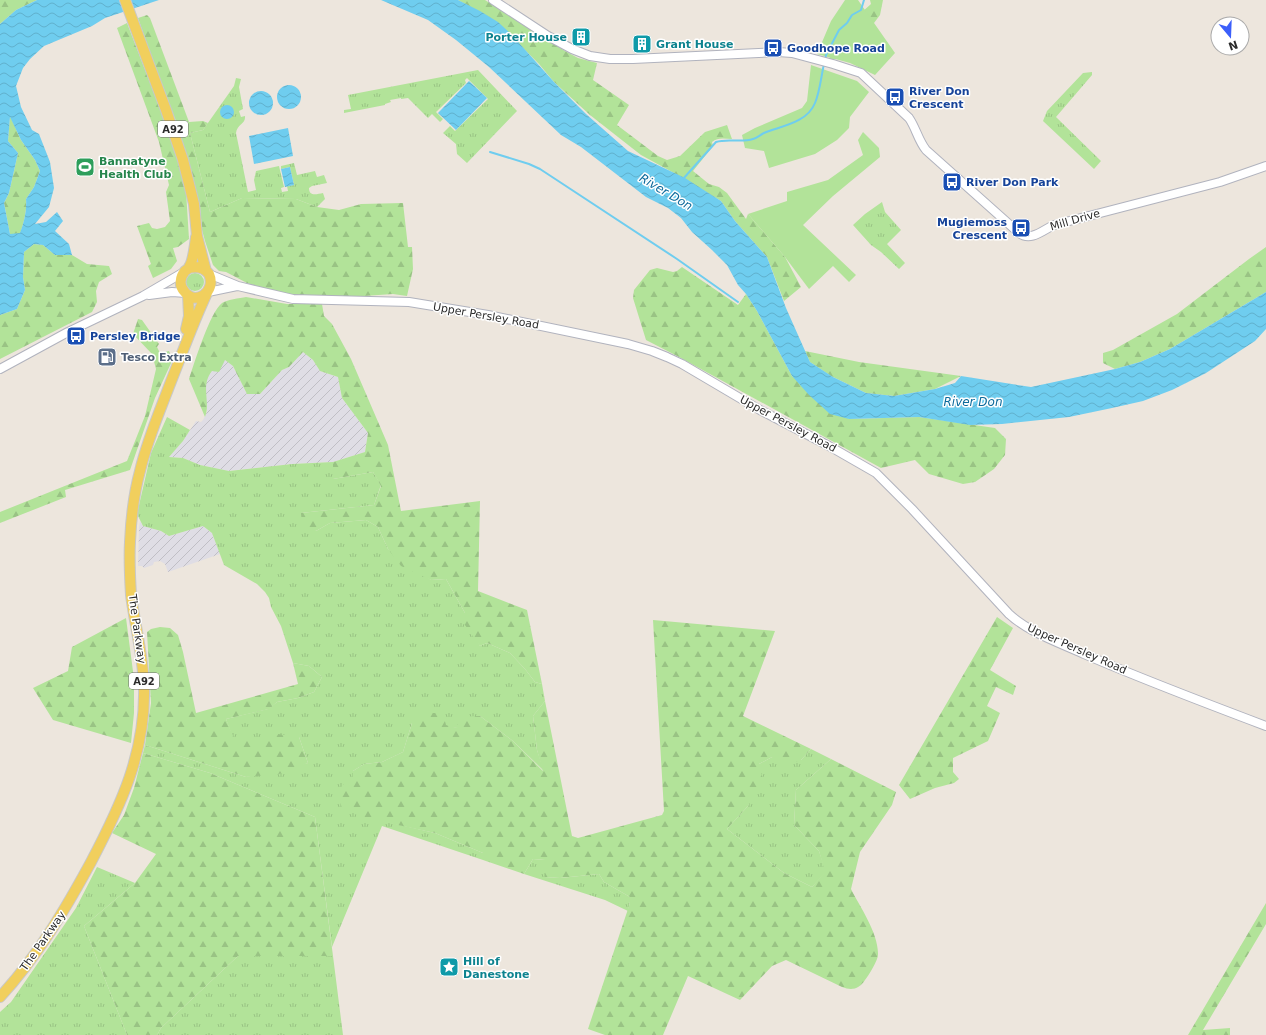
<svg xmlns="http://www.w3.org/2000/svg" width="1266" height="1035" font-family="'DejaVu Sans',sans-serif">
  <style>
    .industrial { fill: url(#industrial-furrows) }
    .grass { fill: url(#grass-tufts) }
    .forest { fill: url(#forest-firs) }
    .park { fill: #b2e399 }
    .water { fill: url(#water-waves); fill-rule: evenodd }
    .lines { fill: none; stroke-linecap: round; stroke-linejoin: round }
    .stream { stroke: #6fcdef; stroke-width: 2 }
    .tertiary-casing { stroke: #b1b3be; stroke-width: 10 }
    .primary-casing { stroke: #c8c8c8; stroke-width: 12 }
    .tertiary { stroke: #fff; stroke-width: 8 }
    .primary { stroke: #f1cf5d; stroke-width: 10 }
    .labels { text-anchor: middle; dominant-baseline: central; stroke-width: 3; stroke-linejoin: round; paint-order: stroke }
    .shield { fill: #fff; stroke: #6b6b6b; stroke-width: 1 }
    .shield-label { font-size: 10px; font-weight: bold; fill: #2b2b2b }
    .culture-label { font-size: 11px; font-weight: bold; fill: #0d838f; stroke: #fff; text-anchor: start }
    .transit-label { font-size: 11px; font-weight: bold; fill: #164399; stroke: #fff; text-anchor: start }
    .leisure-label { font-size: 11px; font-weight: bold; fill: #27864d; stroke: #fff; text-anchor: start }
    .street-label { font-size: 11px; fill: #2b2b2b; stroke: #fff }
    .service-label { font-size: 11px; font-weight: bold; fill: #4e5e75; stroke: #fff; text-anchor: start }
    .water-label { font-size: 12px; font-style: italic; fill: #0d6b9c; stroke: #fff }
  </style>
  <defs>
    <pattern id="industrial-furrows" width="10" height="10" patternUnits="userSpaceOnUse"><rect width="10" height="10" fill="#dfdde5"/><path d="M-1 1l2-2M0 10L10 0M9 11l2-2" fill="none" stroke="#c0bec5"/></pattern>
    <pattern id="grass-tufts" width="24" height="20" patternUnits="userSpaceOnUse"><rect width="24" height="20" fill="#b2e399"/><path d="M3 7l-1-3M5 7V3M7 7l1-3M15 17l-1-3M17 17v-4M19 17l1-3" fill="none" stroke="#99c384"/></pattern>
    <pattern id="forest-firs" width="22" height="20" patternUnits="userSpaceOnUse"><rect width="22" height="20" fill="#b2e399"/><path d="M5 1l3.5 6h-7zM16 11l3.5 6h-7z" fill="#99c384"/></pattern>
    <pattern id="water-waves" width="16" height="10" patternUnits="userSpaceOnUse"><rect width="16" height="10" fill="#6fcdef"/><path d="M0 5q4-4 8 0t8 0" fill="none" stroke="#60b0cd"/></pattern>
  </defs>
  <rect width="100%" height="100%" fill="#ede6dd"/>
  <!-- industrial -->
  <path class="industrial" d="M303,352L313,360L320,371L338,377L342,398L368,433L365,452L333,462L292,464L228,471L200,465L183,458L169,457L183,441L196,421L201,422L203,420L207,412L205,393L207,377L212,371L225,360L233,366L247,394H260L282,370L289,367Z
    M140,521L143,526L161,531L169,536L203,526L212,533L220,554L168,572L165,564L160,561L154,562L153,565L144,568L142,566H138L139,527Z"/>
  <!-- grass -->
  <path class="grass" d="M478,70L517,111L467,163L457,154L456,144L443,133L450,126L455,131L488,99L467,78L465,80L466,83L436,112L443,119L440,122L432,114L428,118L408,98L401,99V98L390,100L391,102L385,104V105L344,113V110L351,109L348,95Z
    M1092,72V75L1056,117L1101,161L1094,169L1043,121L1047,111L1083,73Z
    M236,78L241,79L239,87L243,109L239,111L241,117L245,116C246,124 237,124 236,133L248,192L256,190L254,180L256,171L279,166L284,187L281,188L282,192L288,191L287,186L294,185L290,167L281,169V166L294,163L297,175L315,171L317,177L324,175L327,183L312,186L309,188C309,197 317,194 323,193L325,199L317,207L296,199L242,198L210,212L190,133L203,130L234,86Z
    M882,202L885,212L901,230L887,244L905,263L899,269L881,252L871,245L853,225L865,214Z
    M186 282a9 9 0 1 1 18 0a9 9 0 1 1-18 0Z
    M167,417L190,430L183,441L169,457L183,458L200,465L229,471L292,464L333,462V479L373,472L381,485L374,505L301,513L316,531L330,523L366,520L378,527L388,549L431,580L446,579L465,613L480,646L487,643L510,653L525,669L535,682L542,684L545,701L533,716L537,750L544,771L513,741L480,716L457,728L412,723L403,752L382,762L364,764L353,771V780L361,816L435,833L483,853V860L382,826L332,947L315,817L210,773L143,753L145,745L246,777L308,763L299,737L268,741H234L226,719L268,709L277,702L298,698L314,692L322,677L309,666L293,663L281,626L271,607L269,598L265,592L257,584L224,565L212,533L203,526L169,536L161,531L143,526L137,514L151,453Z
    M811,749L831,759L796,790L794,825L819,851L826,872L812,887L784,873L727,829L748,806L759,764L772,757L801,760Z
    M533,859L545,860V877L560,878L599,874L604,882L630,897V902L628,911L605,900L524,874Z
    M97,867L135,883L84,926L127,1035H0V1012L11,1002L76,908Z
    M238,956H333L343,1035H157L161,1028Z"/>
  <!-- forest -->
  <path class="forest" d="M0,0H37L16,10L0,24Z
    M458,0H485L565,51L578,58L597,63L593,80L629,105L617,125L658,156L667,160L680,156L705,132L727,125L732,139C725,139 718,137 712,142L713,146L693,171L709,184L719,187L727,193L746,219L748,214L785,257L801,287L784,301L767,257L735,221L721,201L685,179L641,155L632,148L590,115L554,82L539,64L497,22Z
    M870,0H883L880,15L847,59H829L843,29L871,4Z
    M147,15L150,18L189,122L203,121L208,123L203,130L190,133L210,212L242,198L296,199L317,207L339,210L361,204L403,203L408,247H412L413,269L407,296L393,294L364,296H295L262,288L247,283L226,272L219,271L213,265L205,241L202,230L200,207L176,121L164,93L138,18Z
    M127,23L172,140L183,176L186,191L189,239L178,247L173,248L177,261L171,269L153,278L148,266L151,264L137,226L149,223L152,228L157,229L165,227L170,221L166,192L169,185L159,142L117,28Z
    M10,116L21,140L35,160L40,171L34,187L26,199C27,211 24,222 20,234H10L4,203L9,193L18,153L8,141Z
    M34,244L43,245L55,255H72L87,264L109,266L112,274L99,282L96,291L97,302L92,312L0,359V315L17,309L25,290L23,277L24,252Z
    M1266,247V292L1170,349L1140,362L1115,369L1103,363V353L1113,350L1177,314L1249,259Z
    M682,267L738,305L746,294L757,311L792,376L849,419L919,417L995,428L1006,439L1005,455L994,469L975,482L963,484L929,474L915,460L881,468L679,357L646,340L633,298L634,290L650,270L657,268L673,272L677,271Z
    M246,297L287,304H322L324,316L332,324L351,359L388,445L401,511L480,501L478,591L527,610L542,684L535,682L525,669L510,653L487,643L480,646L460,618L465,613L446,579L431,580L401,566L388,549L378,527L366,520L330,523L316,531L302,526L301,513L374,505L381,486L373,472L333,479V462L365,452L368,433L342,398L338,377L320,371L313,360L303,352L289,367L282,370L260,394H247L233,366L225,360L219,372L212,371C200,386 211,402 205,417L189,379C194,364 210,312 222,303C226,300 240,298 246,297Z
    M138,319L142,320L159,344L157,347L160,353L169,351L172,361L155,398L130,470L65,490L66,497L0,523V512L127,461L145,416L156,369L152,354L133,334Z
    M805,351L859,362L961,376L935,389L894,396L866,393L831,376L810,362Z
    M997,617L1013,628L990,670L1016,686L1013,695L996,687L987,706L1000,713L988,741L953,758V772L959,779L954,783L935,788L910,799L899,785Z
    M126,618L134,679V713L131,743L53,720L33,688L68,671L72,647Z
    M653,620L775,631L743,716L811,749L801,760L783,766L772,757L759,764L762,777L748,806L727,829L784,873L812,887L825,872L819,851L794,825L796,790L831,759L896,792L892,805L860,852L851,889C860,907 879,934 878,955C878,960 869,975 865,980C859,989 852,991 842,987L786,960L772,966L740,1000L688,976L663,1035H605L588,1029L630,903V897L604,882L599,874L560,878L545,877V860L533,859L524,874L483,860V853L435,833L361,817L342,807L336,794L346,781L353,780V771L364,764L382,762L403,752L412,723L420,713H443L446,725L457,728L459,717L480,716L513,741L543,771L537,750L533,716L545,701L572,836L578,838L662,815L664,811Z
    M160,627L170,628L178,635L183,652L196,713L298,684L293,663L309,666L322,677L314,692L298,698L277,702L269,709L226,719L235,741H268L271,733L299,737L308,763L279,774L246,777L145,745L151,703L147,632L151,629Z
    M143,753L210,773L315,817L333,956H238L161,1028L157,1035H127L84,926L135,883L156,854L112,833L124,815L134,788Z
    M1266,903V924L1203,1030L1230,1028V1035H1188Z"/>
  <!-- park -->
  <path class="park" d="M845,0H858L895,53L875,75L850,63L817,54L831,21Z
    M811,65L857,81L869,92L850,117L849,128L837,140L815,154L769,168L764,151L745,148L742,135L755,128L802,108L807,101Z
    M863,132L879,148L880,157L833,196L803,225L856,275L849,282L833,266L809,289L785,257L748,214L787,201V192L828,180L863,155L858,140Z"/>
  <!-- water -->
  <path class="water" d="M37,0H159L105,18L92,26L44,46L30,59L23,68L16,86L21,107L32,130L39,134L50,162L54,188L49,207L35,224L46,222L57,212L63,221L55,231L69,244L72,255H55L43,245L34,244L24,252L23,277L25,290L17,309L0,315V24L16,10ZM10,117L21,140L35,160L40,171L34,187L26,199C27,211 24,222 20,233L10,234L4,203L9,193L18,153L8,141Z
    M381,0H458L480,11L498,22L511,34L554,82L586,114L628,151L685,178L721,201L735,221L767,257L786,308L810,362L833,377L866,393L894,396L935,389L955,383L961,376L1031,387L1115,369L1140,362L1170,349L1266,292V329L1255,341L1206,373L1172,390L1143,401L1112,408L1069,417L1002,424L970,425L919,417L849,419L830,414L809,395L792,376L757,311L746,294L738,285L727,265L712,250L692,232L681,218L668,208L646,197L581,147L561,135L489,67L456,40L428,20Z
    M469,81L487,98L456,130L438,113Z
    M277 97a12 12 0 1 1 24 0a12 12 0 1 1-24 0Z
    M249 103a12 12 0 1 1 24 0a12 12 0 1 1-24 0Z
    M220 112a7 7 0 1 1 14 0a7 7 0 1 1-14 0Z
    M288,128L293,156L254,164L249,136Z
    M290,167L294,185L285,187L281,169Z"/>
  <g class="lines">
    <!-- stream -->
    <path class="stream" d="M825,60L826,55L839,30L847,23L852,15L861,10L864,0
      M490,152L529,164L540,169L677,259L738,302
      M683,179L716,142C728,138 741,143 753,139C757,138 760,135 764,133C781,126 807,123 815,103C820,91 821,77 824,64"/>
    <defs>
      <path id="tertiary" d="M493,0L548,36L572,49L590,56L610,59H633L778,52L792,53L833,64L861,73L909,118C916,128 918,140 926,150L1019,233C1031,242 1043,230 1054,225L1220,182L1266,166
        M209,274L238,286L293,299L409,302L488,315L628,344L652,351L667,357L682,364L760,410L829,446L876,473L912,509L1009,614C1030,633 1058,642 1084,654C1144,680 1205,703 1266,726
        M208,292L237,286
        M149,295L172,292L186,293
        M0,369L68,332L143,296L184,272"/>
      <path id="primary" d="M125,0L166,110L183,160L194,204L197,236L206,271
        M189,268C197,266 204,267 209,274C217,292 195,307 184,291C179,285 180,277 185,271C186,270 189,269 189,267C193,262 195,245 196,237
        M186,329L189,316L188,295
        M0,997C37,957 65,910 91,862C121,805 146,752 144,686C143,655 135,626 131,595C130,578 129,559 130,542C131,519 134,493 140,471C147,441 159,413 170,384C182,354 193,323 207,293"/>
    </defs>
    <!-- tertiary casing -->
    <use href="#tertiary" class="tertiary-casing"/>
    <!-- primary casing -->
    <use href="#primary" class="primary-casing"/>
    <!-- tertiary -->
    <use href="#tertiary" class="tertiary"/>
    <!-- primary -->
    <use href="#primary" class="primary"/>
  </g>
  <!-- icons -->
  <defs>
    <symbol id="building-square" viewBox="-11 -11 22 22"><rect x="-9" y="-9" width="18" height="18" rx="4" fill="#0f9aa8" stroke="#fff"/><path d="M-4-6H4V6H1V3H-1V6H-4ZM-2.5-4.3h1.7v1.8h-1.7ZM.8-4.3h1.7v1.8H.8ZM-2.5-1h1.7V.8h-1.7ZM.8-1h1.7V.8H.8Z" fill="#fff"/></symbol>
    <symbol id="bus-square" viewBox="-11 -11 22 22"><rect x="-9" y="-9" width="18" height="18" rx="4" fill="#1a4fb4" stroke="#fff"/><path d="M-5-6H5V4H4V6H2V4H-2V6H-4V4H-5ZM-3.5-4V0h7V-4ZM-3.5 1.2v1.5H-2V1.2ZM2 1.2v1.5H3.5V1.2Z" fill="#fff"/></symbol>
    <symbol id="stadium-square" viewBox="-11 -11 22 22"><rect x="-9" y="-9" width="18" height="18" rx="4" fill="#2e9e5b" stroke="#fff"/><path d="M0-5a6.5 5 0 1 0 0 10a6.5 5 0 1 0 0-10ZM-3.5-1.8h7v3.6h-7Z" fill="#fff"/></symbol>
    <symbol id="fuel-square" viewBox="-11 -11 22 22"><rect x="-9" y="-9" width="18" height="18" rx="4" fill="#5c6f8a" stroke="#fff"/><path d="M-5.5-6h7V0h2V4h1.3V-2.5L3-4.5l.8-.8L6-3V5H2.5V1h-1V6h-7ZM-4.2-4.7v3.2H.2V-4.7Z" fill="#fff"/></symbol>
    <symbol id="sight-square" viewBox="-11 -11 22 22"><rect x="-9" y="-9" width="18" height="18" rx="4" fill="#0f9aa8" stroke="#fff"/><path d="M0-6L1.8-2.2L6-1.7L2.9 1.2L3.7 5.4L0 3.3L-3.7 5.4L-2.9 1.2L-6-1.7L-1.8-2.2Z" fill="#fff"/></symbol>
  </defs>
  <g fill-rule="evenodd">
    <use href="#building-square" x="570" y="26" width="22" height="22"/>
    <use href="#building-square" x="631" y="33" width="22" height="22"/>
    <use href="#bus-square" x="762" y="37" width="22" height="22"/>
    <use href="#bus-square" x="884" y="86" width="22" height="22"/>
    <use href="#stadium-square" x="74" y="156" width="22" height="22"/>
    <use href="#bus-square" x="941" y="171" width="22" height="22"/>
    <use href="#bus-square" x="1010" y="217" width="22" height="22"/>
    <use href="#bus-square" x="65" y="325" width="22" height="22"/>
    <use href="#fuel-square" x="96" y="346" width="22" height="22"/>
    <use href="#sight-square" x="438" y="956" width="22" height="22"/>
  </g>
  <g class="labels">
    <!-- shield labels -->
    <g class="shield">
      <rect x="158" y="121" width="30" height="16" rx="3"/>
      <rect x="129" y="673" width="30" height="16" rx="3"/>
    </g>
    <g class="shield-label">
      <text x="173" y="129">A92</text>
      <text x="144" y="681">A92</text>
    </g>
    <!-- culture labels -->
    <g class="culture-label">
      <text x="567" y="37" text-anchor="end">Porter House</text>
      <text x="656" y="44">Grant House</text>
      <text x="463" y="961">Hill of<tspan x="463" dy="13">Danestone</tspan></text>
    </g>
    <!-- transit labels -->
    <g class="transit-label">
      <text x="787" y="48">Goodhope Road</text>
      <text x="909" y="91">River Don<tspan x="909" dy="13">Crescent</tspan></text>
      <text x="966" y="182">River Don Park</text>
      <text x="1007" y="222" text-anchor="end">Mugiemoss<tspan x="1007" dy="13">Crescent</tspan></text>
      <text x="90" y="336">Persley Bridge</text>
    </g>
    <!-- leisure labels -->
    <g class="leisure-label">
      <text x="99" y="161">Bannatyne<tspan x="99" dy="13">Health Club</tspan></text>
    </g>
    <!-- street labels -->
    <g class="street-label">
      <text transform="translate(1075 220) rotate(-16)">Mill Drive</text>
      <text transform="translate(486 316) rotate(10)">Upper Persley Road</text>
      <text transform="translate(788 424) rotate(28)">Upper Persley Road</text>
      <text transform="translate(137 629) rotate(82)">The Parkway</text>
      <text transform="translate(1077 649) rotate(24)">Upper Persley Road</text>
      <text transform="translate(43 941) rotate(-55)">The Parkway</text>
    </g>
    <!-- service labels -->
    <g class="service-label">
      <text x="121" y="357">Tesco Extra</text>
    </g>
    <!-- water labels -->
    <g class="water-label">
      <text transform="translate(666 192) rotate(31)">River Don</text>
      <text x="973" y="402">River Don</text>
    </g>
  </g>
  <!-- north arrow -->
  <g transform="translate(1230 36) rotate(161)"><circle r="19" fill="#ffffff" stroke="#aaaaaa"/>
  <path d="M0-3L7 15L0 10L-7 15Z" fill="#3c5ffa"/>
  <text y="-6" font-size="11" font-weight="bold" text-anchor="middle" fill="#2b2b2b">N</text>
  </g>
</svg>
